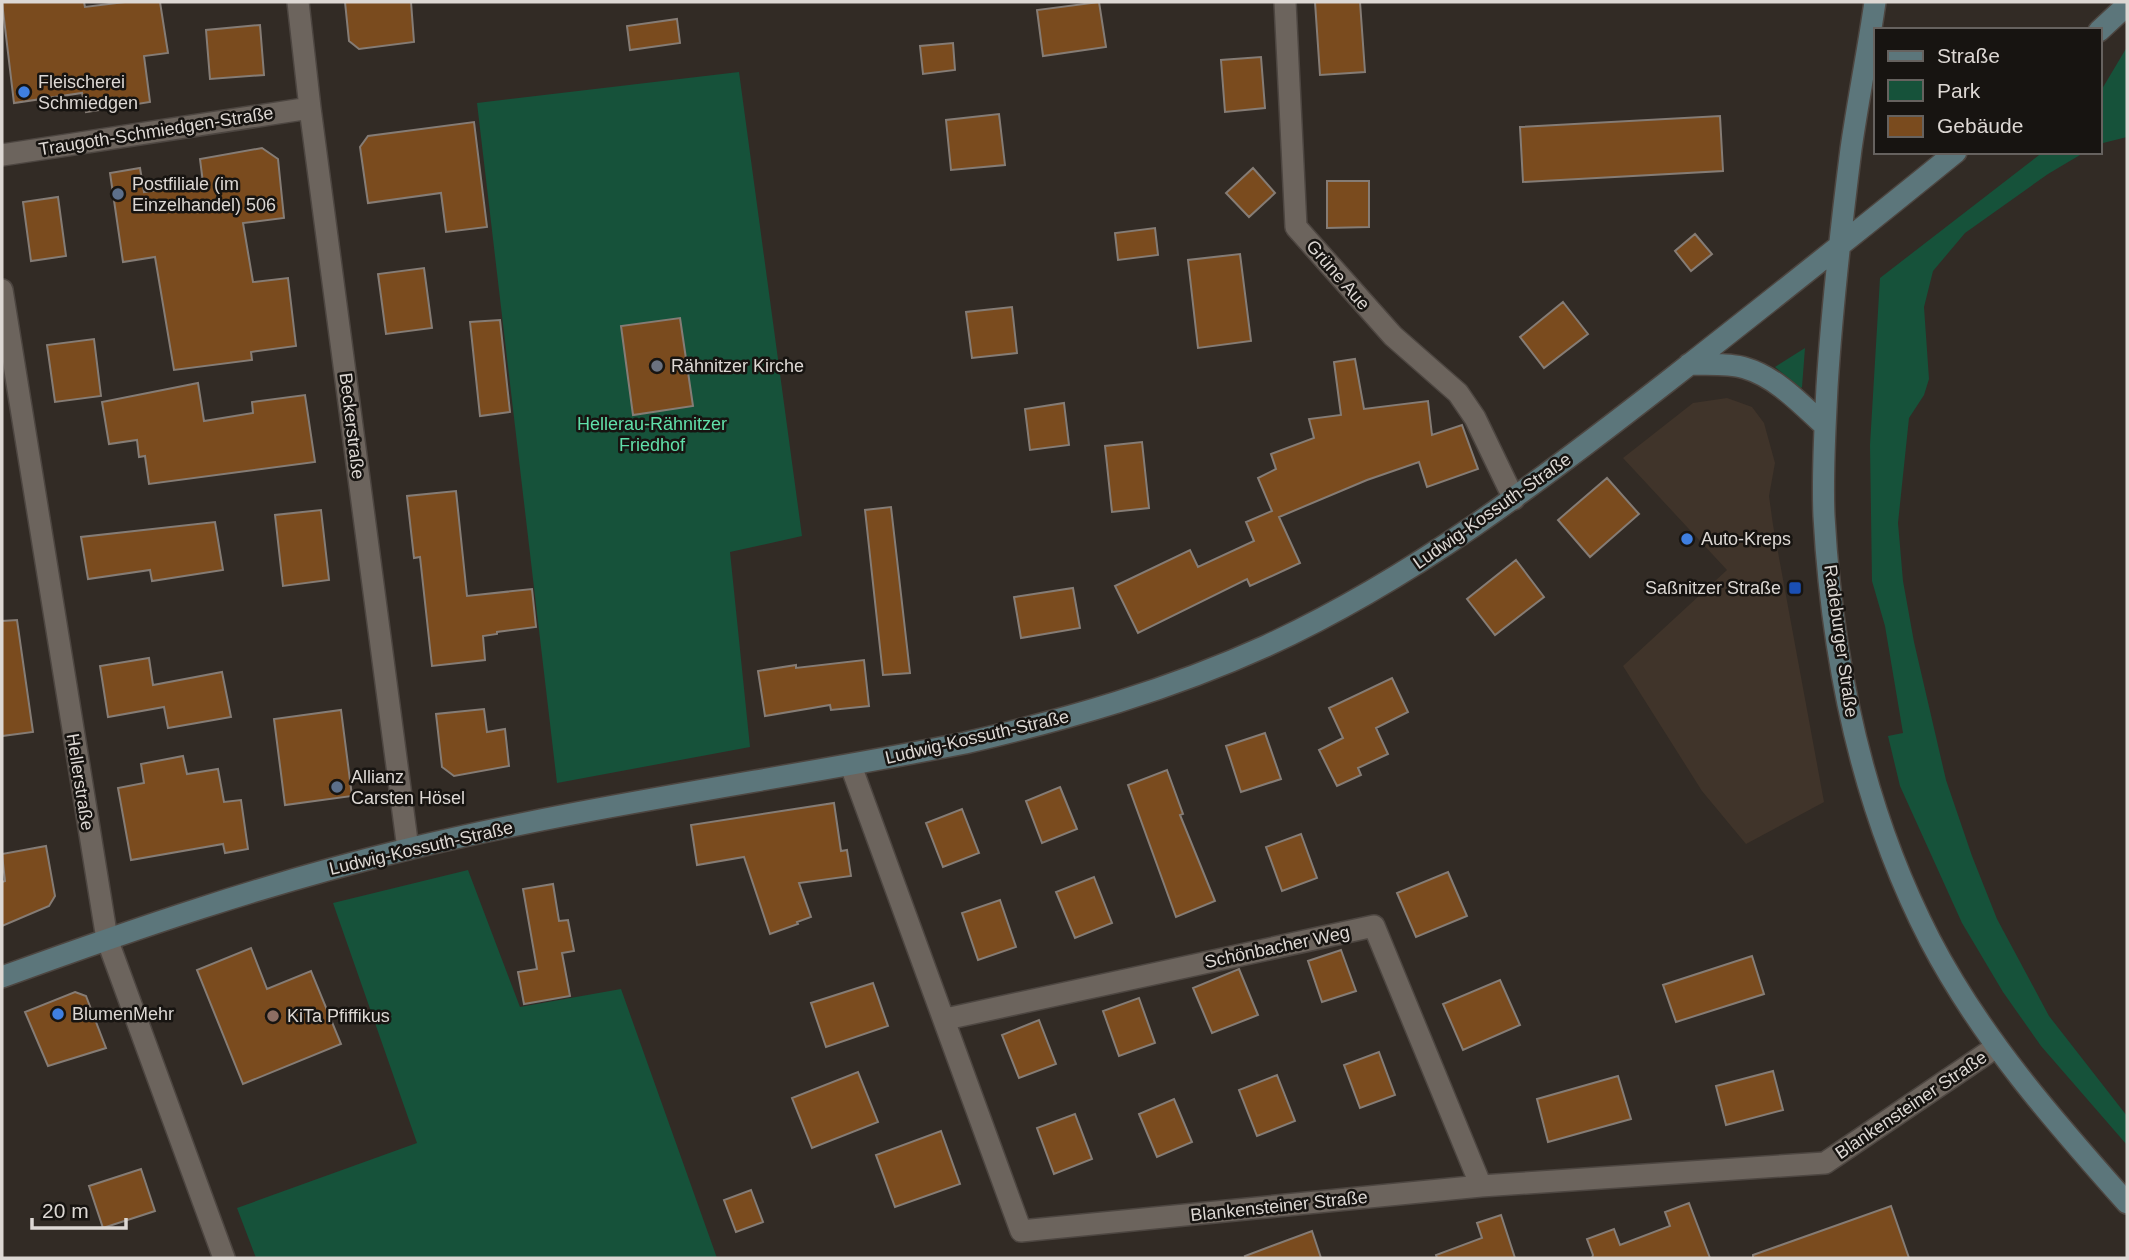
<svg xmlns="http://www.w3.org/2000/svg" width="2129" height="1260" font-family="Arial,sans-serif">
  <style>
    .built { fill: #40342a }
    .green { fill: #16523a }
    .building { fill: #7a4b1e; stroke: #857c75; stroke-width: 2 }
    .lines { fill: none; stroke-linecap: round; stroke-linejoin: round }
    .street-casing { stroke: #4d4641; stroke-width: 24 }
    .secondary-casing { stroke: #4d4641; stroke-width: 24 }
    .street { stroke: #6c645d; stroke-width: 21 }
    .secondary { stroke: #5c767b; stroke-width: 21 }
    .shop-dot { fill: #3f7fe0; stroke: #171411; stroke-width: 2.5 }
    .service-dot { fill: #5c6f8a; stroke: #171411; stroke-width: 2.5 }
    .worship-dot { fill: #6b7280; stroke: #171411; stroke-width: 2.5 }
    .transit-dot { fill: #1a4fb4; stroke: #171411; stroke-width: 2.5 }
    .education-dot { fill: #8d6e63; stroke: #171411; stroke-width: 2.5 }
    .labels { text-anchor: middle; dominant-baseline: central; stroke-width: 5; stroke-linejoin: round; paint-order: stroke }
    .poi-label { font-size: 18px; fill: #ddd8d4; stroke: #171411; text-anchor: start }
    .street-label { font-size: 18px; fill: #ddd8d4; stroke: #171411 }
    .park-label { font-size: 18px; fill: #60dfa9; stroke: #171411 }
  </style>
  <rect width="100%" height="100%" fill="#322b25"/>
  <!-- built -->
  <path class="built" d="M1727,398L1752,407L1764,423L1775,463L1769,496L1773,525L1824,802L1746,844L1702,791L1623,666L1727,570L1623,458L1693,403Z"/>
  <!-- green -->
  <path class="green" d="M2127,47V137L2099,144V94Z
    M739,72L802,536L730,552L750,747L557,783L477,103Z
    M2043,152H2085L2048,174L1965,233L1933,271L1924,307L1929,379L1924,395L1909,418L1898,523L1903,581L1914,642L1946,780L1972,856L1997,919L2049,1016L2127,1116V1145L2041,1046L2003,992L1962,923L1900,786L1888,736L1903,733L1885,626L1872,581L1870,445L1880,278Z
    M1805,348L1802,387L1801,388L1775,367Z
    M468,870L520,1007L621,989L717,1258H256L237,1208L417,1143L333,903Z"/>
  <!-- building -->
  <path class="building" d="M2,2H84L85,7L125,2H160L168,53L144,56L150,102L86,112L82,93L14,103Z
    M345,2H411L414,42L359,49L349,41Z
    M1099,2L1106,47L1043,56L1037,10Z
    M1315,2H1360L1365,72L1320,75Z
    M677,19L680,43L630,50L627,26Z
    M260,25L264,75L210,79L206,30Z
    M953,43L955,70L923,74L920,46Z
    M1261,57L1265,108L1225,112L1221,60Z
    M999,114L1005,165L951,170L946,120Z
    M1720,116L1723,171L1523,182L1520,127Z
    M474,122L487,227L446,232L441,193L368,203L360,147L368,136Z
    M262,148L278,159L284,218L243,223L253,282L288,278L296,346L251,352L252,360L174,370L155,257L123,262L110,173L140,168L144,192L203,183L200,159Z
    M1253,168L1275,193L1249,217L1226,193Z
    M1327,181H1369V227L1327,228Z
    M58,197L66,256L31,261L23,202Z
    M1155,228L1158,255L1118,260L1115,233Z
    M1695,234L1712,254L1691,271L1675,251Z
    M1240,254L1251,341L1198,348L1188,260Z
    M424,268L432,328L386,334L378,274Z
    M1563,302L1588,334L1544,368L1520,337Z
    M1012,307L1017,353L972,358L966,312Z
    M680,318L693,406L633,415L621,326Z
    M500,320L510,412L480,416L470,322Z
    M94,339L101,396L55,402L47,345Z
    M1355,359L1364,409L1428,401L1432,435L1462,425L1478,469L1427,487L1419,462L1367,480L1279,517L1300,563L1250,586L1247,579L1138,633L1115,586L1190,550L1198,567L1254,541L1246,522L1272,511L1258,478L1276,469L1271,454L1314,438L1309,419L1341,415L1334,362Z
    M198,383L204,421L253,413L252,402L305,395L315,462L149,484L145,456L139,457L137,440L109,444L102,402Z
    M1064,403L1069,445L1030,450L1025,409Z
    M1142,442L1149,508L1112,512L1105,446Z
    M1607,478L1639,514L1590,557L1558,520Z
    M456,491L467,596L532,589L536,627L497,632V634L483,636L485,660L432,666L420,557L414,558L407,496Z
    M891,507L910,673L883,675L865,510Z
    M321,510L329,580L283,586L275,515Z
    M215,522L223,570L152,581L150,570L88,579L81,537Z
    M1516,560L1544,597L1495,635L1467,599Z
    M1073,588L1080,628L1021,638L1014,597Z
    M17,620L33,732L2,736V621Z
    M149,658L153,685L222,672L231,717L168,728L164,707L108,717L100,666Z
    M864,660L869,706L831,710L830,705L765,716L758,671L796,665V668Z
    M1392,678L1408,712L1376,728L1388,754L1358,768L1361,775L1337,786L1319,750L1343,738L1329,708Z
    M484,709L487,732L505,729L509,766L454,776L442,767L436,714Z
    M341,710L352,796L285,805L274,719Z
    M1265,733L1281,779L1241,792L1226,746Z
    M183,756L187,774L218,769L224,802L241,800L248,849L225,853L223,844L131,860L118,788L144,783L141,764Z
    M1167,770L1183,814L1180,815L1215,901L1176,917L1128,785Z
    M1060,787L1077,829L1042,843L1026,801Z
    M834,803L841,851L847,850L851,876L799,883L811,917L797,922L798,924L770,934L744,857L697,865L691,825Z
    M962,809L979,853L943,867L926,823Z
    M1301,834L1317,878L1282,891L1266,847Z
    M46,846L55,896L49,906L2,926V882L5,881L2,854Z
    M1448,872L1467,916L1416,937L1397,893Z
    M1094,877L1112,923L1075,938L1056,892Z
    M553,884L559,921L568,920L574,951L562,953L570,996L524,1004L518,972L537,969L523,889Z
    M1000,900L1016,947L978,960L962,913Z
    M251,948L267,989L311,971L341,1044L243,1084L197,970Z
    M1341,950L1356,991L1322,1002L1308,961Z
    M1752,956L1764,994L1676,1022L1663,985Z
    M1239,969L1258,1015L1212,1033L1193,988Z
    M1500,980L1520,1025L1463,1050L1443,1004Z
    M873,983L888,1026L826,1047L811,1003Z
    M75,992L86,996L106,1048L48,1066L25,1012Z
    M1139,998L1155,1043L1119,1056L1103,1011Z
    M1039,1020L1056,1064L1019,1078L1002,1035Z
    M1379,1052L1395,1095L1360,1108L1344,1065Z
    M1773,1071L1783,1110L1726,1125L1716,1086Z
    M858,1072L878,1122L812,1148L792,1098Z
    M1277,1075L1295,1121L1257,1136L1239,1090Z
    M1618,1076L1631,1119L1548,1142L1537,1099Z
    M1174,1099L1192,1142L1157,1157L1139,1114Z
    M1075,1114L1092,1159L1054,1174L1037,1128Z
    M941,1131L960,1184L895,1207L876,1155Z
    M141,1169L155,1211L103,1228L89,1186Z
    M751,1190L763,1222L736,1232L724,1200Z
    M1689,1203L1710,1258H1592L1593,1255L1587,1239L1614,1229L1620,1245L1670,1226L1665,1212Z
    M1891,1206L1909,1258H1753V1255Z
    M1501,1215L1515,1258H1437L1436,1255L1482,1238L1477,1223Z
    M1312,1231L1321,1258H1246L1245,1256Z"/>
  <g class="lines">
    <defs>
      <path id="street" d="M298,2L310,108L408,849
        M1285,2L1296,227L1393,336L1458,393L1475,418L1514,499
        M2,155L310,108
        M2,290L107,939L224,1258
        M851,766L1021,1231L1481,1186L1825,1163L1996,1047
        M946,1019L1374,926L1481,1186"/>
      <path id="secondary" d="M1875,2C1868,51 1858,100 1851,149C1841,228 1832,307 1827,387C1825,430 1822,473 1824,516C1832,661 1863,810 1930,940C1981,1038 2054,1121 2127,1203
        M2099,31L2127,5
        M1689,364C1707,365 1728,363 1745,368C1776,377 1801,404 1825,426
        M2,977C134,929 268,883 404,850C589,805 778,780 965,743C1068,719 1169,690 1266,646C1412,579 1540,481 1667,382C1764,306 1860,230 1956,152"/>
    </defs>
    <!-- street casing -->
    <use href="#street" class="street-casing"/>
    <!-- secondary casing -->
    <use href="#secondary" class="secondary-casing"/>
    <!-- street -->
    <use href="#street" class="street"/>
    <!-- secondary -->
    <use href="#secondary" class="secondary"/>
  </g>
  <!-- markers -->
  <g class="shop-dot">
    <circle cx="24" cy="92" r="7"/>
    <circle cx="1687" cy="539" r="7"/>
    <circle cx="58" cy="1014" r="7"/>
  </g>
  <g class="service-dot">
    <circle cx="118" cy="194" r="7"/>
    <circle cx="337" cy="787" r="7"/>
  </g>
  <circle class="worship-dot" cx="657" cy="366" r="7"/>
  <rect class="transit-dot" x="1788" y="581" width="14" height="14" rx="3.5"/>
  <circle class="education-dot" cx="273" cy="1016" r="7"/>
  <g class="labels">
    <!-- poi labels -->
    <g class="poi-label">
      <text x="38" y="82">Fleischerei<tspan x="38" dy="21">Schmiedgen</tspan></text>
      <text x="132" y="184">Postfiliale (im<tspan x="132" dy="21">Einzelhandel) 506</tspan></text>
      <text x="671" y="366">Rähnitzer Kirche</text>
      <text x="1701" y="539">Auto-Kreps</text>
      <text x="1781" y="588" text-anchor="end">Saßnitzer Straße</text>
      <text x="351" y="777">Allianz<tspan x="351" dy="21">Carsten Hösel</tspan></text>
      <text x="72" y="1014">BlumenMehr</text>
      <text x="287" y="1016">KiTa Pfiffikus</text>
    </g>
    <!-- street labels -->
    <g class="street-label">
      <text transform="translate(156 131) rotate(-9)">Traugoth-Schmiedgen-Straße</text>
      <text transform="translate(1338 275) rotate(49)">Grüne Aue</text>
      <text transform="translate(352 426) rotate(83)">Beckerstraße</text>
      <text transform="translate(1492 511) rotate(-35)">Ludwig-Kossuth-Straße</text>
      <text transform="translate(1841 641) rotate(82)">Radeburger Straße</text>
      <text transform="translate(977 737) rotate(-13)">Ludwig-Kossuth-Straße</text>
      <text transform="translate(80 782) rotate(81)">Hellerstraße</text>
      <text transform="translate(421 848) rotate(-13)">Ludwig-Kossuth-Straße</text>
      <text transform="translate(1277 947) rotate(-12)">Schönbacher Weg</text>
      <text transform="translate(1911 1105) rotate(-34)">Blankensteiner Straße</text>
      <text transform="translate(1279 1206) rotate(-6)">Blankensteiner Straße</text>
    </g>
    <!-- park labels -->
    <g class="park-label">
      <text x="652" y="424">Hellerau-Rähnitzer<tspan x="652" dy="21">Friedhof</tspan></text>
    </g>
  </g>
  <!-- border -->
  <rect width="2129" height="1260" fill="none" stroke="#ddd8d4" stroke-width="7"/>
  <!-- legend -->
  <rect x="1874" y="28" width="228" height="126" fill="#171411" stroke="#66625f" stroke-width="2"/>
  <rect x="1888" y="51" width="35" height="10" fill="#5c767b" stroke="#66625f" stroke-width="2"/>
  <text x="1937" y="63" font-size="21" fill="#ddd8d4">Straße</text>
  <rect x="1888" y="80" width="35" height="21" fill="#16523a" stroke="#66625f" stroke-width="2"/>
  <text x="1937" y="98" font-size="21" fill="#ddd8d4">Park</text>
  <rect x="1888" y="116" width="35" height="21" fill="#7a4b1e" stroke="#66625f" stroke-width="2"/>
  <text x="1937" y="133" font-size="21" fill="#ddd8d4">Gebäude</text>
  <!-- scale -->
  <path d="M32 1218v10h94v-10" fill="none" stroke="#ddd8d4" stroke-width="3.5"/>
  <text x="42" y="1218" font-size="21" fill="#ddd8d4" stroke="#171411" stroke-width="5" paint-order="stroke">20 m</text>
</svg>
